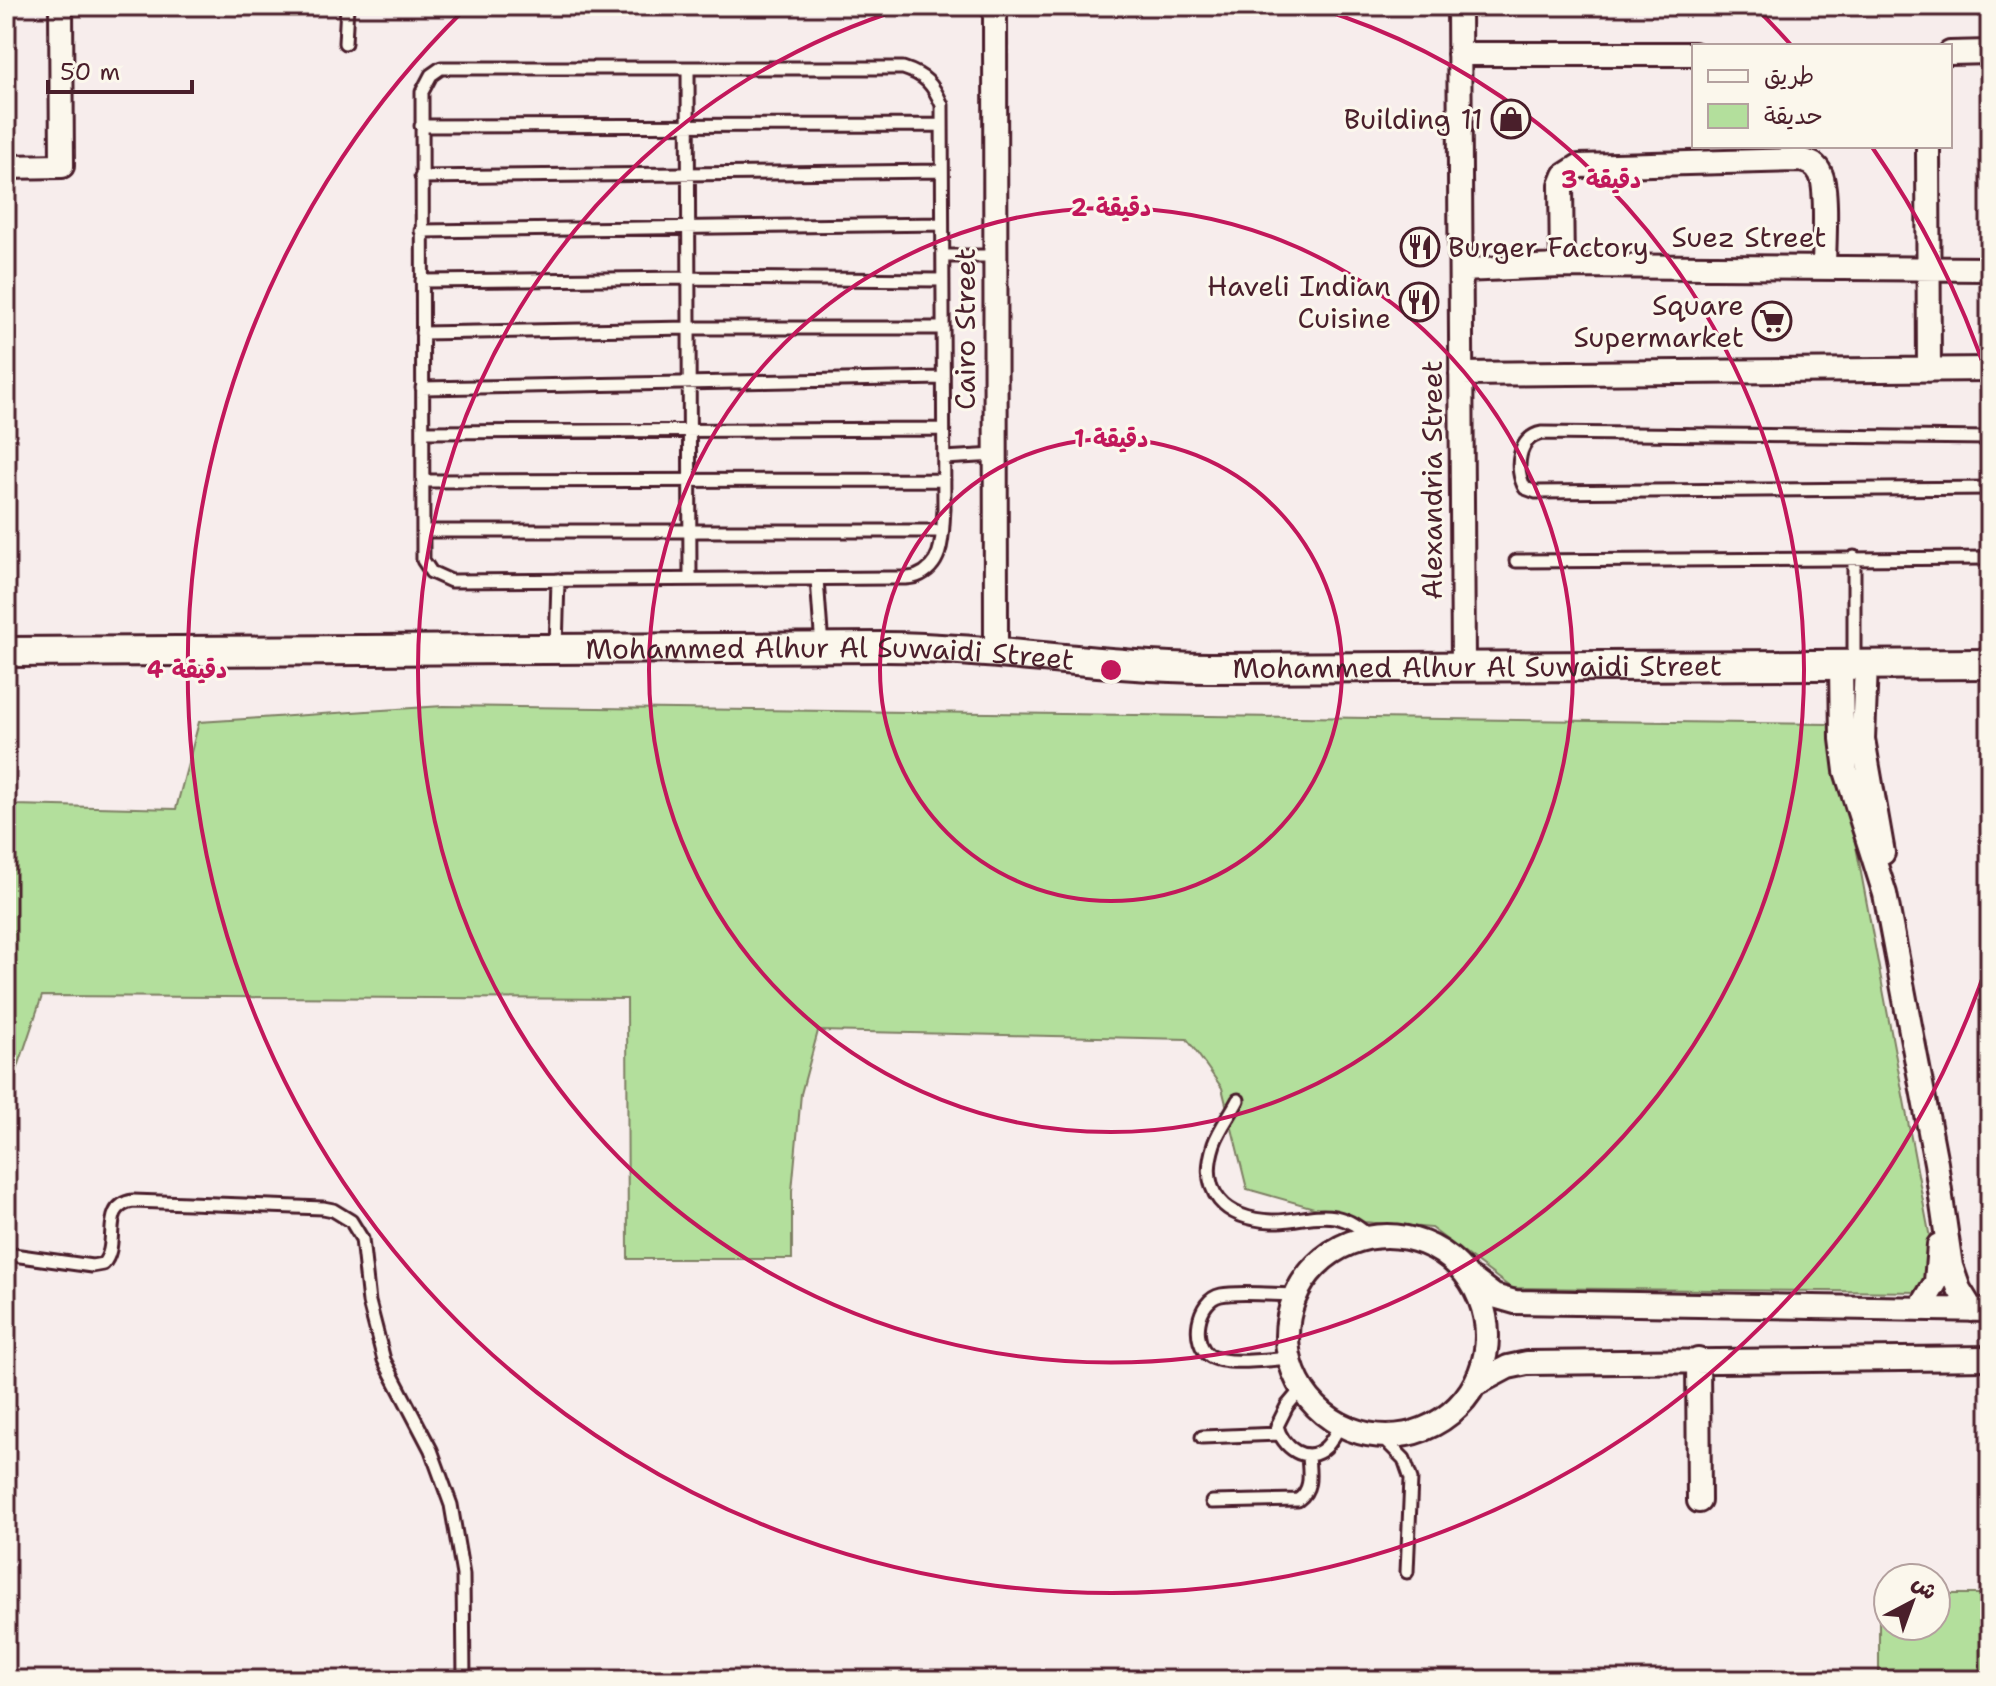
<svg xmlns="http://www.w3.org/2000/svg" width="1996" height="1686" font-family="'Shantell Sans','Playpen Sans Arabic',sans-serif">
  <style>
    .green { fill: #b3df9c; stroke: #7e7f64; stroke-width: 2 }
    .lines { fill: none; stroke-linecap: round; stroke-linejoin: round }
    .service-casing { stroke: #4a1f2b; stroke-width: 17 }
    .minor-casing { stroke: #4a1f2b; stroke-width: 28 }
    .tertiary-casing { stroke: #4a1f2b; stroke-width: 34 }
    .service { stroke: #fbf7ec; stroke-width: 11 }
    .minor { stroke: #fbf7ec; stroke-width: 22 }
    .tertiary { stroke: #fbf7ec; stroke-width: 28 }
    .ring { fill: none; stroke: #c2185b; stroke-width: 4 }
    .labels { text-anchor: middle; dominant-baseline: central; stroke-width: 6; stroke-linejoin: round; paint-order: stroke }
    .poi-label { font-size: 28px; fill: #4a1f2b; stroke: #fbf7ec; text-anchor: end }
    .street-label { font-size: 28px; fill: #4a1f2b; stroke: #fbf7ec }
    .centre { fill: #c2185b; stroke: #fbf7ec; stroke-width: 4 }
    .ring-label { font-size: 24px; text-anchor: middle; font-weight: bold; fill: #c2185b; stroke: #fbf7ec; stroke-width: 6; stroke-linejoin: round; paint-order: stroke }
  </style>
  <rect width="100%" height="100%" fill="#f7edec"/>
  <filter id="ink" filterUnits="userSpaceOnUse"><feTurbulence type="fractalNoise" baseFrequency=".0125" numOctaves="2"/><feDisplacementMap in="SourceGraphic" scale="16" xChannelSelector="R" yChannelSelector="G"/><feConvolveMatrix kernelMatrix="1 2 1 2 8 2 1 2 1" color-interpolation-filters="sRGB"/></filter>
  <g filter="url(#ink)">
    <!-- green -->
    <path class="green" d="M443,706L1829,724L1855,841L1933,1254L1924,1292L1511,1288L1431,1228L1364,1222L1247,1189L1222,1088L1187,1039L818,1031L801,1094L792,1191V1259H628L627,999L42,996L12,1085L6,1084V734H10L15,805L176,809L199,722Z
      M1879,1593H1888V1626H1936V1594H1990V1680H1879Z"/>
    <g class="lines">
      <defs>
        <path id="service" d="M345,43L347,6
          M441,68H903C925,75 933,84 942,105L944,509C942,533 945,565 917,576C910,579 899,578 891,578L451,581L431,572L423,560L422,92L431,75Z
          M688,68L690,579
          M421,126L942,125
          M421,177L942,171
          M421,231L942,224
          M943,256H995
          M422,281L689,278L943,280
          M422,333L689,328H943
          M422,388L943,378
          M423,432L942,429
          M1990,438L1542,433C1518,437 1514,469 1525,488L1536,492L1990,488
          M944,458L996,455
          M423,481L944,480
          M423,531H942
          M1516,561L1990,558
          M817,579L822,647
          M556,648L558,580
          M1854,664V557
          M1238,1100C1231,1114 1219,1129 1214,1144C1198,1193 1225,1219 1272,1221C1293,1222 1314,1213 1335,1217C1350,1220 1360,1228 1372,1238
          M6,1254L92,1266L103,1264C121,1245 99,1206 133,1201L323,1208L333,1210L351,1221L362,1239L369,1302L384,1360L431,1450L451,1505L463,1575L464,1680
          M1291,1358C1271,1359 1226,1366 1210,1356C1190,1343 1197,1300 1221,1295C1239,1291 1276,1295 1297,1295
          M1303,1387L1287,1406L1277,1426C1282,1447 1306,1466 1326,1447C1332,1441 1336,1431 1341,1425
          M1380,1435L1404,1459L1411,1479L1407,1572
          M1202,1437L1279,1434
          M1212,1502L1298,1500C1313,1489 1309,1473 1308,1456"/>
        <path id="minor" d="M995,6L996,651
          M1459,6L1463,665
          M1950,53L1990,52
          M1459,54H1694
          M1928,146L1929,370
          M6,167L62,166L61,6
          M1562,266L1561,185L1565,175L1579,166L1795,160C1807,160 1817,164 1821,175C1828,192 1824,247 1824,268
          M1461,270L1562,266L1990,269
          M1461,374L1990,369
          M1841,665L1842,739L1846,771L1885,894L1936,1163L1951,1266L1959,1289L1972,1310
          M1866,665L1863,739L1883,853
          M1287 1336a100 100 0 1 1 200 0a100 100 0 1 1-200 0Z
          M1473,1280L1494,1296L1515,1302L1990,1310
          M1920,1309L1936,1282L1939,1245
          M1698,1360L1699,1501
          M1476,1384L1508,1367L1527,1363L1990,1358"/>
        <g id="tertiary">
          <path id="s1" d="M6,652L885,647C994,648 1101,667 1209,668L1990,664"/>
        </g>
      </defs>
      <!-- service casing -->
      <use href="#service" class="service-casing"/>
      <!-- minor casing -->
      <use href="#minor" class="minor-casing"/>
      <!-- tertiary casing -->
      <use href="#tertiary" class="tertiary-casing"/>
      <!-- service -->
      <use href="#service" class="service"/>
      <!-- minor -->
      <use href="#minor" class="minor"/>
      <!-- tertiary -->
      <use href="#tertiary" class="tertiary"/>
    </g>
  </g>
  <!-- distance rings -->
  <g class="ring">
    <circle cx="1111" cy="670" r="231"/>
    <circle cx="1111" cy="670" r="462"/>
    <path d="M1314 7A693 693 0 1 1 908 7"/>
    <path d="M1990 956A924 924 0 1 1 463 11M1759 11A924 924 0 0 1 1792 46M1872 147A924 924 0 0 1 1990 384"/>
  </g>
  <!-- icons -->
  <defs>
    <symbol id="shop-ring" viewBox="-11 -11 22 22"><circle r="9.5" fill="#fbf7ec" stroke="#4a1f2b" stroke-width="1.5"/><path d="M-5-2.5h2.3a2.7 3.5 0 0 1 5.4 0H5L5.5 6h-11ZM-1.5-2.5h3a1.5 2.3 0 0 0-3 0Z" fill="#4a1f2b"/></symbol>
    <symbol id="restaurant-ring" viewBox="-11 -11 22 22"><circle r="9.5" fill="#fbf7ec" stroke="#4a1f2b" stroke-width="1.5"/><path d="M-5-6h1v4h1v-4h1v4h1v-4h1v5L-1.5 .5V6h-2V.5L-5-1ZM5-6V6H3V1.5H1.5Q1.5-4 5-6Z" fill="#4a1f2b"/></symbol>
    <symbol id="supermarket-ring" viewBox="-11 -11 22 22"><circle r="9.5" fill="#fbf7ec" stroke="#4a1f2b" stroke-width="1.5"/><path d="M-6-5.5h2.5l.6 2H6L4.5 2H-2.5L-4.4-4H-6ZM-1.5 3.2a1.3 1.3 0 1 0 .1 0ZM3 3.2a1.3 1.3 0 1 0 .1 0Z" fill="#4a1f2b"/></symbol>
  </defs>
  <g fill-rule="evenodd">
    <use href="#shop-ring" x="1489" y="97" width="44" height="44"/>
    <use href="#restaurant-ring" x="1398" y="225" width="44" height="44"/>
    <use href="#restaurant-ring" x="1397" y="280" width="44" height="44"/>
    <use href="#supermarket-ring" x="1750" y="299" width="44" height="44"/>
  </g>
  <g class="labels">
    <!-- poi labels -->
    <g class="poi-label">
      <text x="1483" y="119">Building 11</text>
      <text x="1448" y="247" text-anchor="start">Burger Factory</text>
      <text x="1391" y="286">Haveli Indian<tspan x="1391" dy="32">Cuisine</tspan></text>
      <text x="1744" y="305">Square<tspan x="1744" dy="32">Supermarket</tspan></text>
    </g>
    <!-- street labels -->
    <g class="street-label">
      <text x="1749" y="237">Suez Street</text>
      <text transform="translate(965 329) rotate(-90)">Cairo Street</text>
      <text transform="translate(1432 480) rotate(-90)">Alexandria Street</text>
      <text stroke="none"><textPath href="#s1" startOffset="824">Mohammed Alhur Al Suwaidi Street</textPath></text>
      <text stroke="none"><textPath href="#s1" startOffset="1472">Mohammed Alhur Al Suwaidi Street</textPath></text>
    </g>
  </g>
  <circle cx="1111" cy="670" r="12" class="centre"/>
  <g class="ring-label">
    <text x="1601" y="188">3 دقيقة</text>
    <text x="1111" y="216">2 دقيقة</text>
    <text x="1111" y="447">1 دقيقة</text>
    <text x="187" y="678">4 دقيقة</text>
  </g>
  <!-- margin -->
  <rect width="1996" height="1686" fill="none" stroke="#fbf7ec" stroke-width="32"/>
  <rect x="16" y="16" width="1964" height="1654" fill="none" stroke="#4a1f2b" stroke-width="3" filter="url(#ink)"/>
  <!-- legend -->
  <rect x="1692" y="44" width="260" height="104" fill="#fbf7ec" stroke="#b4a19f" stroke-width="2"/>
  <rect x="1708" y="70" width="40" height="12" fill="#fbf7ec" stroke="#b4a19f" stroke-width="2"/>
  <text x="1764" y="84" font-size="24" fill="#4a1f2b">طريق</text>
  <rect x="1708" y="104" width="40" height="24" fill="#b3df9c" stroke="#b4a19f" stroke-width="2"/>
  <text x="1764" y="124" font-size="24" fill="#4a1f2b">حديقة</text>
  <!-- north arrow -->
  <g transform="translate(1912 1602) rotate(41)"><circle r="38" fill="#fbf7ec" stroke="#b4a19f" stroke-width="2"/>
  <path d="M0-6L14 30L0 20L-14 30Z" fill="#4a1f2b"/>
  <text y="-12" font-size="22" font-weight="bold" text-anchor="middle" fill="#4a1f2b">ش</text>
  </g>
  <!-- scale -->
  <path d="M48 80v12h144v-12" fill="none" stroke="#4a1f2b" stroke-width="4"/>
  <text x="60" y="80" font-size="24" fill="#4a1f2b" stroke="#fbf7ec" stroke-width="6" paint-order="stroke">50 m</text>
</svg>
